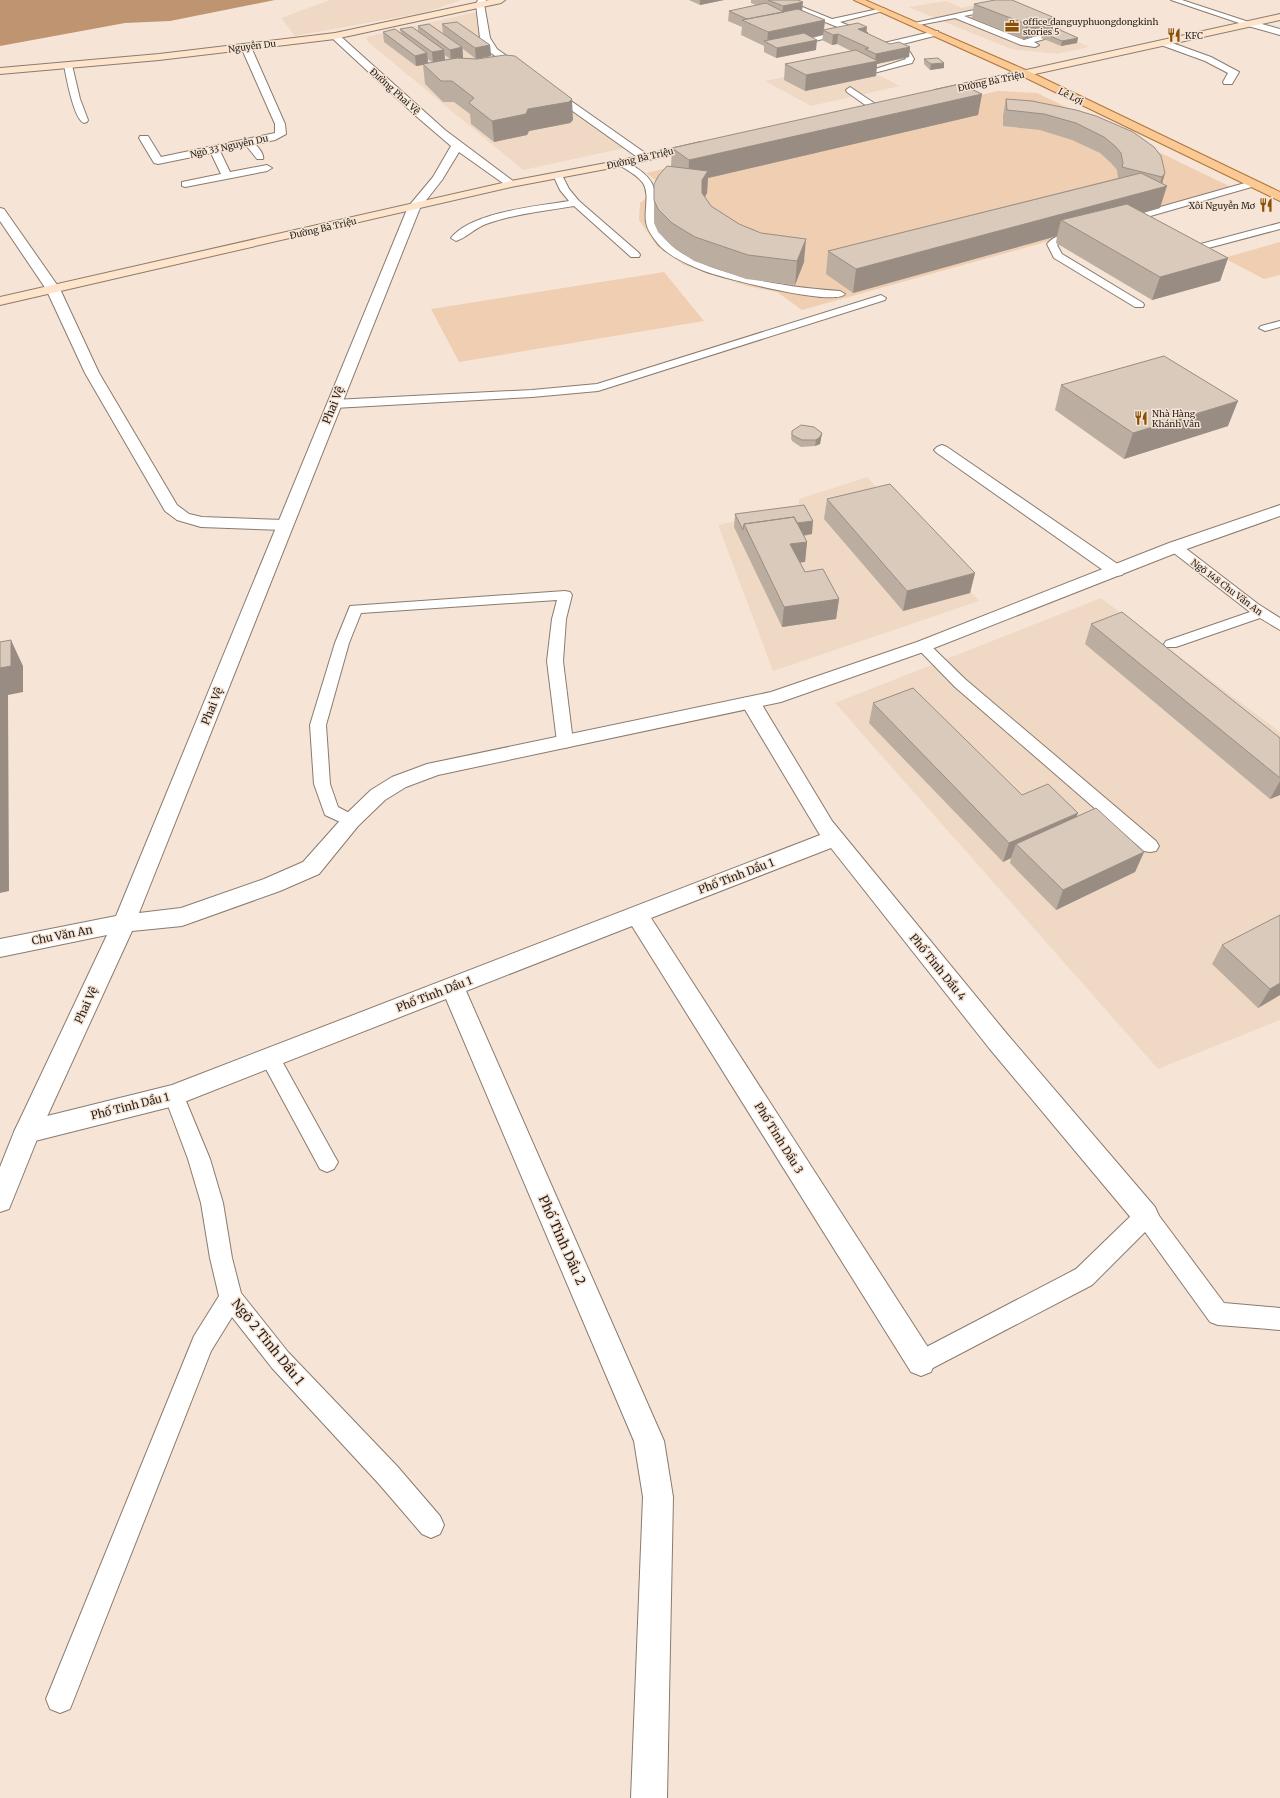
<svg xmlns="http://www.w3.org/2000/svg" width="1280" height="1798" font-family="Merriweather,serif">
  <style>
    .built { fill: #efd9c4 }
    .green { fill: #efceb1 }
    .water { fill: #be9570 }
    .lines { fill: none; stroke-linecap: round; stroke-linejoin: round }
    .service-casing { stroke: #8a7b6e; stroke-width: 2 }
    .minor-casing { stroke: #8a7b6e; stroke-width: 2 }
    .tertiary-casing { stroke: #8a7b6e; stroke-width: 2 }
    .secondary-casing { stroke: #8a7b6e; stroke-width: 2 }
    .primary-casing { stroke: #af763b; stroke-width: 2 }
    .service { fill: #fff; fill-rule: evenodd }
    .minor { fill: #fff; fill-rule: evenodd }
    .tertiary { fill: #fff; fill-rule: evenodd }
    .secondary { fill: #fde4ca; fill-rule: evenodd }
    .primary { fill: #fbc994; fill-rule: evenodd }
    .wall { fill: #bbaea1; fill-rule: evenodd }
    .shaded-wall { fill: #998d83 }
    .building { fill: #dacabb; stroke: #998d83 }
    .labels { text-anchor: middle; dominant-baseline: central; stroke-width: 3; stroke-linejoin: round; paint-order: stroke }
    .far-poi-label { font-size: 9px; fill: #251f19; stroke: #f6e5d6; text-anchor: start }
    .far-street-label { font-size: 9px; fill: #251f19; stroke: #f6e5d6 }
    .street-label { font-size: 11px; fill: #251f19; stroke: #f6e5d6 }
    .near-street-label { font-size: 13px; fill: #251f19; stroke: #f6e5d6 }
  </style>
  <rect width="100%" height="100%" fill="#f6e5d6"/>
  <!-- built -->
  <path class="built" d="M330,0H461L427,12L295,36L281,18Z
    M998,0L1066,29L1056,31L1089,47L1057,54L1011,49L908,7L946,1L962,8Z
    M476,12L480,32L478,40L625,148L523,170L368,42L366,37Z
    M852,62L900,86L811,106L765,81Z
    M867,477L979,601L773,671L718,525L799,508V499Z
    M1101,598L1280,732V1020L1158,1069L835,703Z"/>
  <!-- green -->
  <path class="green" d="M998,91L1037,93L1235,189L802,310L777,292L747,286L684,265L657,246L639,220L640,203L662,185L646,173Z
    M1280,242V275L1264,279L1224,258Z
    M664,272L704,321L459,362L431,309Z"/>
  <!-- water -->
  <path class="water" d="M0,0H275L170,21L125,23L0,46Z"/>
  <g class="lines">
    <defs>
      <path id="service" d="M778,0H785L832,19L883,8L887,10L840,22L867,33V37H861L850,32L815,41L811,39L812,37L845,30L778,3Z
        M1171,0H1182L1255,24L1248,26Z
        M997,5H1000V9L964,16L1024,40L1049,32L1051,29L1028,19V15C1037,14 1054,22 1059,29L1055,36L1034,42L1039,45L1035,47L1021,45L955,18L914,26L910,24Z
        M935,31H938V35L895,46L910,52L914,59L912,63L870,74L866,72L906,59L904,56L884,47V43Z
        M65,63L72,65L80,99L88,120L87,122L84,123C74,120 66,76 64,65Z
        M850,87L877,105V109H871L847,92L846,90Z
        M248,139C254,141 265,154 263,159H257L245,144L244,142Z
        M214,146L219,149L230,172L267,165L272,168L267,171L185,187L182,186V182L221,174L209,149Z
        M622,160C628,162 633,166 638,169C671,191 643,215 667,241C699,276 794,288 840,291L845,294C835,307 722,278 704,271C689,265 670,257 659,245C654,239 647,230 646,222C644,210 650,194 643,183C637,175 627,170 619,165V161Z
        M558,172L561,173L569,189L579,201L639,253L640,255L639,257H631L574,206C544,211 514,214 486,224C475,228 466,238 456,241L451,238C471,212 538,206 569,201L560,190L553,175Z
        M1252,181L1255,182V186L1126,223L1122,224L1117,221L1118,219Z
        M1280,223V229L1197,251L1192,248L1193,246Z
        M1078,230L1082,231L1083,233L1082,235L1062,241L1057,245L1062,254L1143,303L1144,305L1143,307H1135L1054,258L1047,244C1054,235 1067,233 1078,230Z
        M881,295L886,298L885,300L598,391L532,397L334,408L328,404L334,400L532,390L597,384Z
        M1280,321V327L1265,331L1259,328L1261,326Z
        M1175,543L1180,544L1258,604L1280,618V630L1260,618L1176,647H1166L1164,644L1166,641L1250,612L1170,550L1168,547L1170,544Z
        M565,591L570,592L572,595L566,619L563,661L573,742L571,746L565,748L559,746L557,742L547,661L552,619L557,600L361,613L349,643L326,725L330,784L338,807L357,817L360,821L357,825L351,827L325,815L314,784L310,725L335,643L350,606Z
        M923,641L928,643L965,679L1156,841L1159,846L1156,851L1150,852L1144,851L955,687L918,649L916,646L918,643Z
        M270,1050L277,1052L334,1155L338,1162L334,1169L327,1172L320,1169L260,1058L263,1052Z
        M174,1086L181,1089L210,1159L223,1203L232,1258L241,1293L288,1352L397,1466L440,1516L444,1525L440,1534L431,1538L422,1534L379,1484L272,1368L232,1317L211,1351L70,1709L60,1713L50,1709L46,1699L194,1336L219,1296L210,1258L201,1203L188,1159L164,1095L167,1089Z
        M1146,1206L1154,1209L1224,1303L1280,1308V1330L1218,1325L1210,1322L1145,1232L1092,1285L929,1370L921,1374L913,1370L909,1362L913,1354L1076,1269L1138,1209Z"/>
      <path id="minor" d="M478,0H486L484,4L490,38L497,49L648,155L650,157L648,159H640L491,53L480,38L476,4Z
        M1251,21L1280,29V35L1248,26L1246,24Z
        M1164,40L1211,57L1239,72L1232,84H1224L1223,82L1228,73L1205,61L1161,45L1159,43Z
        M246,44L251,47L285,124L286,134L275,140L158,164L154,163L139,138L140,136H148L161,157L275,133V124L241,47Z
        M0,208L4,209L60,289L99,373L177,505L189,514L202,517L284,520L290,521L292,525L290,529L284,530L201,527L177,520L165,511L85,373L46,289L0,221Z
        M942,445L947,447L1122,567L1125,571L1122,575L1116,576L1110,575L937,453L934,450L937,447Z
        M751,697L758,698L832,821L1007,1034L1155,1207L1159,1216L1155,1225L1146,1228L1137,1225L989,1048L831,848L651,918L931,1352L935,1362L931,1372L921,1376L911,1372L632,926L466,991L664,1441L673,1497L667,1798H631L643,1497L634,1441L446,999L174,1106L27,1143L18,1140L14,1132L18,1124L27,1121L172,1085L820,835L741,703L744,698Z"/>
      <path id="tertiary" d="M335,33L338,34L445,130L517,184L515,186H507L459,152L442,180L420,208L139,913L181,908L264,879L303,862L344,816L371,790L392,777L427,764L771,692L917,642L1169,543L1280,505V516L1181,551L929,650L781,702L438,775L406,787L385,800L358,826L319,874L280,891L182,926L132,931L40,1132L9,1209L0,1212V1167L14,1132L107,935L0,957V939L116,916L408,207L433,177L451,146L416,116L332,38L330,36Z"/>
      <path id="secondary" d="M489,0H505L501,3L335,39L159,60L0,74V68L159,54L335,33Z
        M1280,14V20L935,96L930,93L935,90Z
        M701,142L705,143L707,145L705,147L622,166L511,187L0,305V297L511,181L622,160Z"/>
      <path id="primary" d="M854,0H865L1028,71L1280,192V201L1020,75Z"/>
    </defs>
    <!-- service casing -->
    <use href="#service" class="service-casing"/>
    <!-- minor casing -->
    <use href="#minor" class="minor-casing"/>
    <!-- tertiary casing -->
    <use href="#tertiary" class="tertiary-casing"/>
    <!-- secondary casing -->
    <use href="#secondary" class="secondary-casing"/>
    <!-- primary casing -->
    <use href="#primary" class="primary-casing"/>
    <!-- service -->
    <use href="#service" class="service"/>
    <!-- minor -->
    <use href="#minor" class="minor"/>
    <!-- tertiary -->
    <use href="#tertiary" class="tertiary"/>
    <!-- secondary -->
    <use href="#secondary" class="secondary"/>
    <!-- primary -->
    <use href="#primary" class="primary"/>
  </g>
  <!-- wall -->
  <path class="wall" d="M689,0H724L700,5Z
    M751,0H798L802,10L825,20L824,30L866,33L890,44L910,47L909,57L877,64L876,76L805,91L784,80L785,64L851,51L837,44L832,45L822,40L823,35L813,38L816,50L776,58L764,52V46L741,35L742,27L728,21L729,11L756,5L751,3Z
    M974,4L1052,31L1077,43L1061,46L1041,38L1042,35L1023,39L972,18Z
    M442,24L490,45L491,56L476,59L463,49V58H462L573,120L570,123L529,131L527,135L494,142L471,124L470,114L454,102H443L425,84L423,65L416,66L384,42L383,32L401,34L400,29L418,31V26L443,34ZM445,55L450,59L445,60ZM428,59L432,62L428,63Z
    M924,59L944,63V68L930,70L924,64Z
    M982,94L978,115L708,178L707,193L705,197L711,206L739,224L804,262L795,285L746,279L694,261L672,246L658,232L654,223V184L671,166L672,148Z
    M1006,99L1076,110L1165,173L1162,184L1160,208L1144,213L1228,258L1220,281L1152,300L1056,243L1057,236L853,293L826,274L828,251L1118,178L1117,170L1111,163L1100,153L1072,140L1040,130L1003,126V116Z
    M1061,385L1228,426L1124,459L1055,410Z
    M792,431L822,433L820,444L815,446L801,447L792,441L791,438Z
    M827,499L975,573L970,593L903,611L824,519Z
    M735,514L812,534L804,536L807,542L805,562H800L805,572L839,599L836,619L782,627L734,527Z
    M1091,624L1280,738V795L1270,799L1085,644Z
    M873,703L1022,795L1078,813L1076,817L1144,852L1135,872L1056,910L1010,863L1011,858L1003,862L869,723Z
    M1222,945L1280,995L1258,1008L1212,964Z"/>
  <!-- shaded-wall -->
  <path class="shaded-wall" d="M700,0H724L700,5Z
    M803,2L802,12L782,16L783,6Z
    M1055,18L1052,33H1042V35L1023,39L1026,24Z
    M825,20L823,35L773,46L767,43L768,32Z
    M867,27L866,37L858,29Z
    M838,34L837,44L832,45L833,35Z
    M1078,38L1077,43L1061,46L1062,41Z
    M817,40L816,50L776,58L777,48Z
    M490,45L491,56L476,59L475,48Z
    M462,47L463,58L451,60L450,50Z
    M910,47L909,57L877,64L876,76L805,91L806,75L875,61L876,54Z
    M444,50L445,61L433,63L432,52Z
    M427,53L428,64L416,66L415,56Z
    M944,63V68L930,70L931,64Z
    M982,94L978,115L708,178L707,193L702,202L688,182L689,160Z
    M572,99L573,120L570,123L529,131L527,135L494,142L492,121L528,109Z
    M1165,173L1161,187L1167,186L1160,208L1080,230L1061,220L1057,236L853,293L856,269L1159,188L1162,177Z
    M806,239L804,262L795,285L797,261Z
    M1228,258L1220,281L1152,300L1160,277Z
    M1238,401L1228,426L1124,459L1133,433Z
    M822,433L820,444L815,446L816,440Z
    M813,521L812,534L753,542L746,530Z
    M807,542L805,562L788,564L790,544Z
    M975,573L970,593L903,611L907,591Z
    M839,599L836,619L782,627L784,607Z
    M11,640L23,666V692L8,695L9,891L0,893V668Z
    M1280,781V795L1270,799Z
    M1078,813L1070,833L1016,844L1011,858L1003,862L1009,843Z
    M1144,852L1135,872L1056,910L1063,890Z
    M1280,983V995L1258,1008L1270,989Z"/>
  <!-- building -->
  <path class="building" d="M768,0H798L803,2L783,6Z
    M995,0H1012L1055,18L1026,24L974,4Z
    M766,3L784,12L747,19L729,11Z
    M798,9L825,20L768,32L742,20Z
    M457,22L490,45L475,48L442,24Z
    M858,23L867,27L858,29L890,44L899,42L910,47L876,54L865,49L869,48L838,34L833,35L823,30Z
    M429,24L462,47L450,50L418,26Z
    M412,27L444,50L432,52L400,29Z
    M395,29L427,53L415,56L383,32Z
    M1058,29L1078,38L1062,41L1042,33Z
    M804,33L817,40L777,48L764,41Z
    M856,50L878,61L806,75L785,64Z
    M505,55L515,56L572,99L569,102L528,109L526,114L492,121L469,103L474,98L452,81H441L423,64L457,58L477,59Z
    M938,58L944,63L931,64L924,59Z
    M960,84L982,94L689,160L672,148Z
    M1006,99L1032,101L1076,110L1096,116L1133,132L1154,147L1161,156L1165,173L1162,177L1122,167L1123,163L1121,153L1115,146L1104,137L1076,123L1044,114L1007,110Z
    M667,166L708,171L702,180V193L711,206L739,224L761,233L806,239L797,261L748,255L695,237L672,223L658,209L654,200V184L659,175Z
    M1141,173L1167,186L856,269L828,251Z
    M1127,204L1228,258L1160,277L1061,220Z
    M1164,356L1238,401L1133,433L1061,385Z
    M801,425L814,427L822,433L820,437L816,440H802L792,435V431Z
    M890,484L975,573L907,591L827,499Z
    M804,505L813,521L797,523L794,517L744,524L743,530L735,514Z
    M794,517L807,542L790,544L805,572L823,569L839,599L784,607L744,524Z
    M1122,612L1280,738V778L1091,624Z
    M11,640V666L0,668V642Z
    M913,688L1022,795L1048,784L1078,813L1009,843L873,703Z
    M1096,808L1144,852L1063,890L1016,844Z
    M1280,915V983L1270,989L1222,945Z"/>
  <!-- icons -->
  <defs>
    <symbol id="office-bare" viewBox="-9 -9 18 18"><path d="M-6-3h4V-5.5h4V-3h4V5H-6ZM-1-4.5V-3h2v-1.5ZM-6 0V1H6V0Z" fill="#895006" stroke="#f6e5d6" stroke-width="2.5" paint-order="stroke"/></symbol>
    <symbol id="restaurant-bare" viewBox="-9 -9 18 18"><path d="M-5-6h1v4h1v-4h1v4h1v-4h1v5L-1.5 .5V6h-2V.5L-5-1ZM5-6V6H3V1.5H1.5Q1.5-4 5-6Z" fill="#895006" stroke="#f6e5d6" stroke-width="2.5" paint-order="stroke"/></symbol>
  </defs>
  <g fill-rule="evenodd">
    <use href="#office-bare" x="1002" y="16" width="20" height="20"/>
    <use href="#restaurant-bare" x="1164" y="25" width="20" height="20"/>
    <use href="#restaurant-bare" x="1256" y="195" width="20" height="20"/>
    <use href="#restaurant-bare" x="1131" y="408" width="20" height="20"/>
  </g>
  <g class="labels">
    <!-- far-poi labels -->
    <g class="far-poi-label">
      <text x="1023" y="21">office_danguyphuongdongkinh<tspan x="1023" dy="10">stories 5</tspan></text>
      <text x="1185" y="35">KFC</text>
      <text x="1255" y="205" text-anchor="end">Xôi Nguyễn Mơ</text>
      <text x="1152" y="413">Nhà Hàng<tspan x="1152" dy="10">Khánh Vân</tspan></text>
    </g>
    <!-- far-street labels -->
    <g class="far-street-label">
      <text transform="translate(252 46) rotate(-7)">Nguyễn Du</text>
      <text transform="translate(991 81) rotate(-12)">Đường Bà Triệu</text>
      <text transform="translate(395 91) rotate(42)">Đường Phai Vệ</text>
      <text transform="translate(1071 96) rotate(26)">Lê Lợi</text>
      <text transform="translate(229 146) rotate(-12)">Ngõ 33 Nguyễn Du</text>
      <text transform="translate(640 158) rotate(-13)">Đường Bà Triệu</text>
      <text transform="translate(323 228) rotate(-13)">Đường Bà Triệu</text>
      <text transform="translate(1227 587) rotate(37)">Ngõ 148 Chu Văn An</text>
    </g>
    <!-- street labels -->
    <g class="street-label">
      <text transform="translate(333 405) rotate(-68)">Phai Vệ</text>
      <text transform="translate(212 706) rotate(-68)">Phai Vệ</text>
      <text transform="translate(736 876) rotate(-21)">Phố Tinh Dầu 1</text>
      <text transform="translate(62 935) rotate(-11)">Chu Văn An</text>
      <text transform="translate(938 967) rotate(51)">Phố Tinh Dầu 4</text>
      <text transform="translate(434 994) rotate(-21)">Phố Tinh Dầu 1</text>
      <text transform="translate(86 1005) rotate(-65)">Phai Vệ</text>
      <text transform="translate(130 1106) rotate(-14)">Phố Tinh Dầu 1</text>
      <text transform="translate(779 1138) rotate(58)">Phố Tinh Dầu 3</text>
    </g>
    <!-- near-street labels -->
    <g class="near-street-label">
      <text transform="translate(562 1240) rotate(66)">Phố Tinh Dầu 2</text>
      <text transform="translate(268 1342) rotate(51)">Ngõ 2 Tinh Dầu 1</text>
    </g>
  </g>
</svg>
